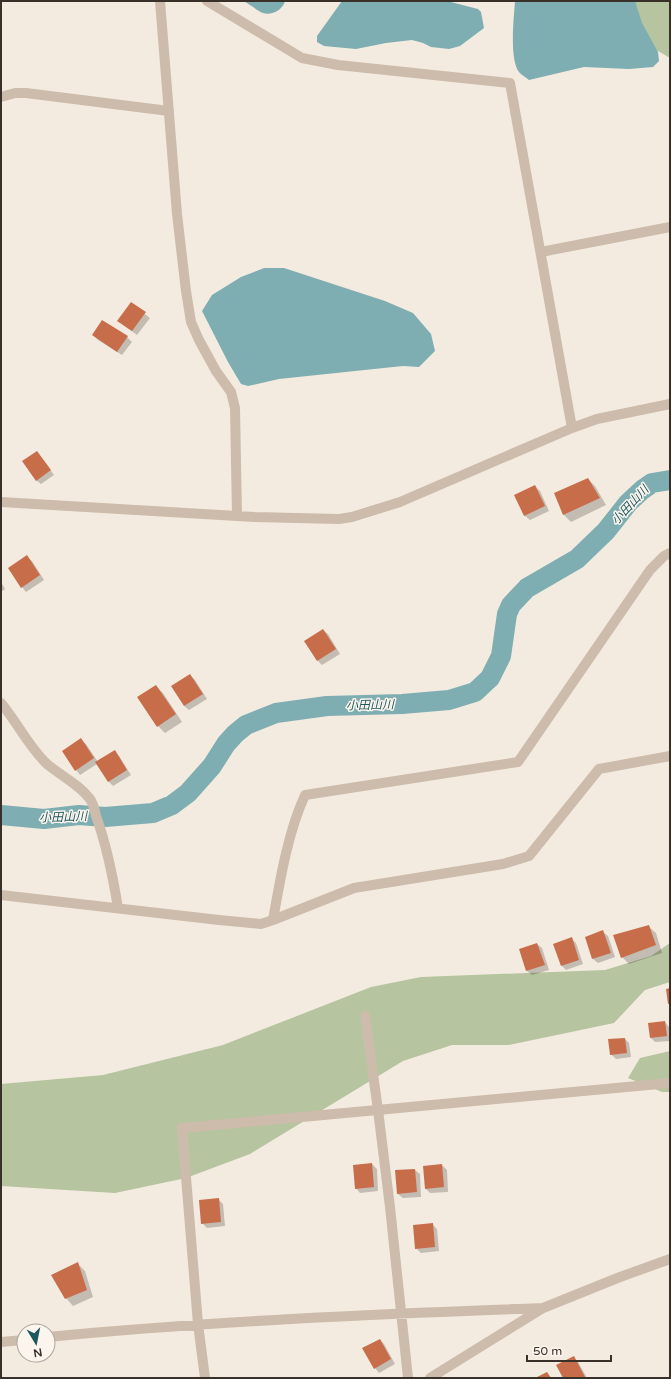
<svg xmlns="http://www.w3.org/2000/svg" width="671" height="1379" font-family="'Varela Round','Noto Sans JP',sans-serif">
  <style>
    .green { fill: #b6c49f }
    .water { fill: #7eaeb2 }
    .shadow { fill: #0003 }
    .lines { fill: none; stroke-linecap: round; stroke-linejoin: round }
    .river { stroke: #7eaeb2; stroke-width: 20 }
    .building { fill: #c86d4a }
    .minor { stroke: #cdbcab; stroke-width: 10 }
    .labels { text-anchor: middle; dominant-baseline: central; stroke-width: 3; stroke-linejoin: round; paint-order: stroke }
    .water-label { font-size: 12px; font-style: italic; fill: #1e575e; stroke: #fbf5ed }
  </style>
  <rect width="100%" height="100%" fill="#f4ebe0"/>
  <!-- green -->
  <path class="green" d="M572,1H670V58Z
    M670,943V982L645,990L614,1023L509,1045H452L403,1061L250,1154L186,1178L115,1193L1,1186V1084L103,1075L223,1045L371,987L421,977L605,970L651,956Z
    M670,1051V1092H662L628,1078L640,1058Z"/>
  <!-- water -->
  <path class="water" d="M244,1H285C283,10 271,16 263,13C258,11 249,4 244,1Z
    M342,1H447L478,9L481,12L484,28L460,46L449,49L431,47L423,43L412,40L386,43L356,49L324,46L317,42V36Z
    M515,1H635L642,23L658,52L659,61L653,67L629,69L584,67L529,80C526,77 521,75 519,72C509,59 514,17 515,1Z
    M264,268H284L385,301L413,313L431,334L435,351L419,367L403,366L355,371L279,379L248,386L241,384L228,362L202,311L212,295L241,277Z"/>
  <!-- shadow -->
  <path class="shadow" d="M131,303L150,318L137,335L123,325Z
    M93,335L127,337L132,342L122,355L98,340Z
    M37,452L54,475L41,484L36,480Z
    M588,479L595,486L606,505L571,522L564,515L555,493Z
    M535,486L540,491L549,511L530,520L525,516L516,495Z
    M27,557L32,561L44,580L26,592L22,587Z
    M1,582L5,589L1,592Z
    M323,630L328,634L340,654L322,665L317,660Z
    M190,675L195,680L207,699L189,710L184,706Z
    M156,686L163,693L182,722L165,733L158,726Z
    M81,740L86,744L98,762L114,751L119,756L131,775L113,786L109,782L97,764L80,775L76,770Z
    M648,926L656,933L662,953L629,964L622,957Z
    M603,932L608,936L615,957L598,963L593,959L586,937Z
    M571,938L576,943L583,964L566,970L562,966Z
    M537,944L542,948L549,970L532,975L527,971L520,950Z
    M665,1022L669,1027L670,1041L655,1042L651,1038Z
    M625,1039L629,1043L631,1057L616,1059L611,1054Z
    M372,1164L377,1169L378,1191L360,1193L356,1188Z
    M442,1165L447,1170L448,1192L430,1193L426,1189Z
    M415,1170L420,1174L421,1197L403,1198L398,1194Z
    M218,1199L223,1204L225,1226L207,1228L202,1223Z
    M432,1224L437,1229L439,1251L421,1253L416,1248Z
    M78,1264L85,1271L93,1297L73,1306L66,1298Z
    M380,1340L384,1344L395,1364L379,1373L375,1368Z
    M573,1357L578,1362L587,1378H564Z"/>
  <g class="lines">
    <!-- river -->
    <path class="river" d="M1,815L44,819L79,815L105,817L153,813L172,805L188,793L212,766L226,744L235,734L246,725L276,713L327,706L402,704L449,700L475,692L490,678L501,656L507,614L511,605L527,588L577,559L606,531L628,503L642,490L652,483L670,480"/>
  </g>
  <!-- building -->
  <path class="building" d="M131,302L146,312L132,331L117,321Z
    M102,320L128,336L117,352L92,335Z
    M37,451L51,470L36,481L22,461Z
    M588,478L600,498L563,515L554,493Z
    M535,485L545,506L524,516L514,495Z
    M27,555L40,575L21,588L8,568Z
    M323,629L336,649L317,661L304,641Z
    M190,674L203,694L184,706L171,686Z
    M156,685L176,714L157,727L137,697Z
    M81,738L94,758L75,771L62,751Z
    M115,750L127,770L108,782L95,762Z
    M649,925L656,945L621,958L613,935Z
    M603,930L611,953L592,959L585,937Z
    M572,937L579,960L561,966L553,944Z
    M537,943L545,965L526,971L519,949Z
    M670,988V1004H668L666,989Z
    M665,1021L667,1036L650,1038L648,1023Z
    M625,1038L627,1053L610,1055L608,1039Z
    M372,1163L374,1187L355,1189L353,1165Z
    M442,1164L444,1187L425,1189L423,1166Z
    M415,1169L417,1192L397,1194L395,1170Z
    M219,1198L221,1222L201,1224L199,1200Z
    M433,1223L435,1247L415,1249L413,1225Z
    M78,1262L87,1290L65,1299L51,1275Z
    M380,1339L391,1359L374,1369L362,1348Z
    M574,1356L585,1377L583,1378H563L556,1365Z
    M547,1372L551,1378H535Z"/>
  <g class="lines">
    <!-- minor -->
    <path class="minor" d="M160,1L177,214L186,291L191,322L199,340L216,371L231,392L235,408L237,515
      M207,1L302,58L338,65L510,83L572,428
      M1,97L15,93H26L169,111
      M541,252L670,227
      M1,502L254,517L339,519L352,517L400,502L572,428L597,419L670,404
      M1,703C17,722 29,747 47,764C61,776 79,784 90,799C93,803 95,811 96,816C107,846 113,877 118,908
      M1,895L219,920L261,924L273,920L354,888L503,864L529,856L599,769L670,756
      M273,920C280,880 288,832 305,795L518,762L650,570L664,556L670,553
      M365,1016L378,1110L390,1207L408,1378
      M48,1337C213,1321 378,1314 543,1308
      M1,1342L24,1340
      M205,1378L198,1324L182,1128L670,1083
      M430,1378L543,1308L620,1277L670,1259"/>
  </g>
  <g class="labels">
    <!-- water labels -->
    <g class="water-label">
      <text transform="translate(630 505) rotate(-47)">小田山川</text>
      <text transform="translate(370 705) rotate(-1)">小田山川</text>
      <text transform="translate(63 817) rotate(-2)">小田山川</text>
    </g>
  </g>
  <!-- border -->
  <rect width="671" height="1379" fill="none" stroke="#3a302a" stroke-width="4"/>
  <!-- north arrow -->
  <g transform="translate(36 1343) rotate(170)"><circle r="19" fill="#fbf5ed" stroke="#aea69f"/>
  <path d="M0-3L7 15L0 10L-7 15Z" fill="#1e575e"/>
  <text y="-6" font-size="11" font-weight="bold" text-anchor="middle" fill="#3a302a">N</text>
  </g>
  <!-- scale -->
  <path d="M527 1355v6h84v-6" fill="none" stroke="#3a302a" stroke-width="2"/>
  <text x="533" y="1355" font-size="12" fill="#3a302a" stroke="#fbf5ed" stroke-width="3" paint-order="stroke">50 m</text>
</svg>
